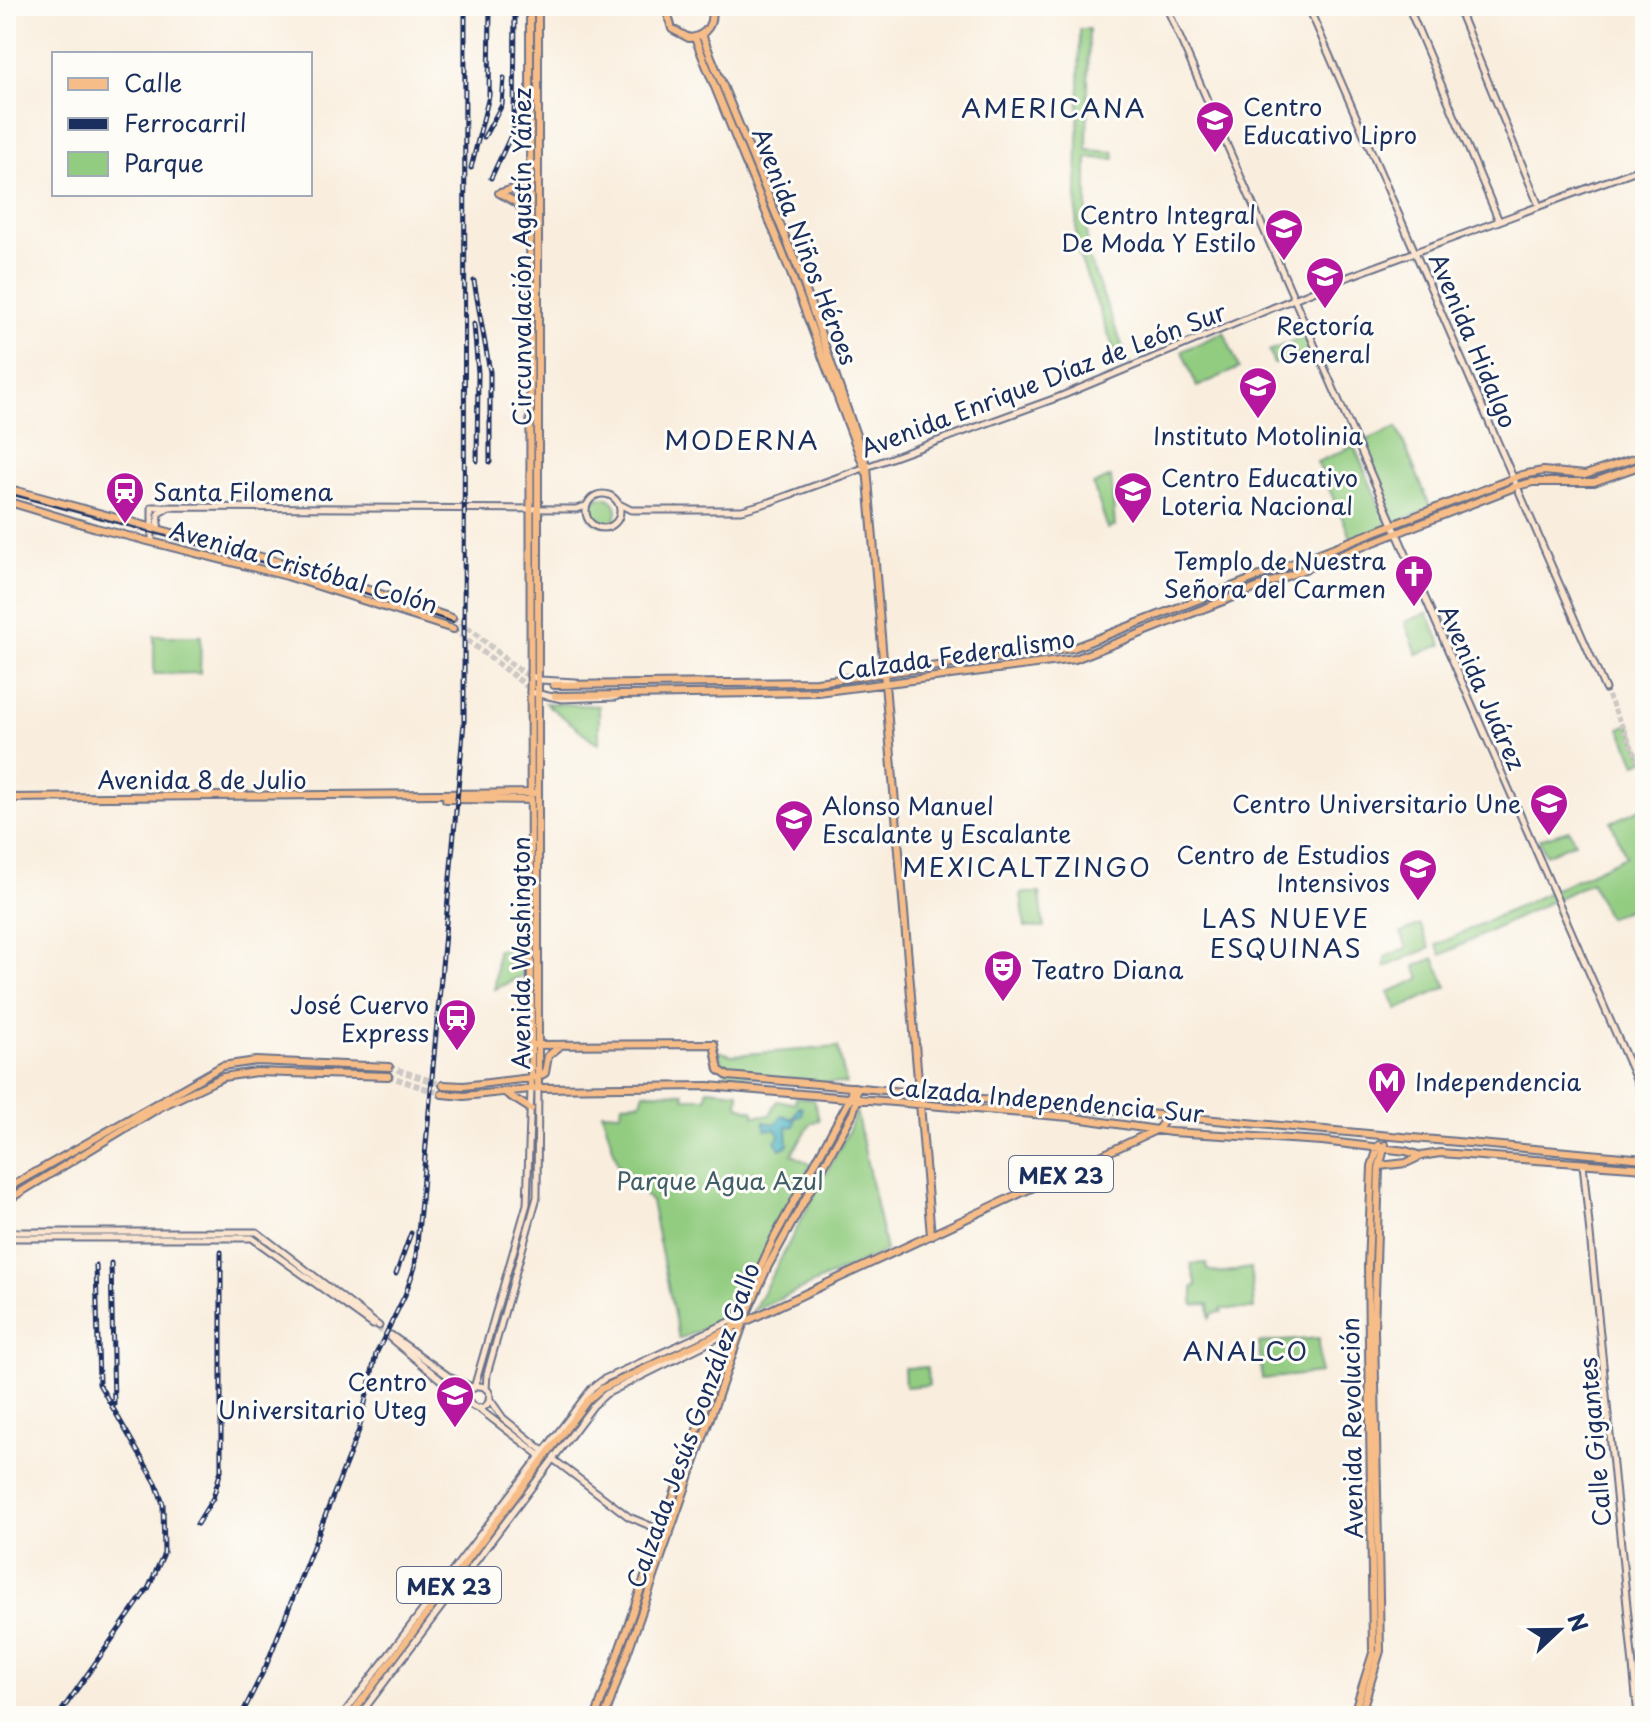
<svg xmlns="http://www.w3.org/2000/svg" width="1651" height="1722" font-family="'Playpen Sans',sans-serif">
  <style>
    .green { fill: #92cc80; stroke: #567e6f; stroke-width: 2 }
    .water { fill: #42b0bf; stroke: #2e708e; stroke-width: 2 }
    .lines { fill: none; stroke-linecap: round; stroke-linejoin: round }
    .secondary-tunnel { stroke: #cdc8c4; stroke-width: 5; stroke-dasharray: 5 2.5; stroke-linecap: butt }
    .primary-tunnel { stroke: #cdc8c4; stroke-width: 6; stroke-dasharray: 6 3; stroke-linecap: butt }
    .secondary-casing { stroke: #69728b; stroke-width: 9 }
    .primary-casing { stroke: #69728b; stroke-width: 10 }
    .secondary { stroke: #fce5cf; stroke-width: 5 }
    .primary { stroke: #f7bd88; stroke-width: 6 }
    .tram { stroke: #1b2f5e; stroke-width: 2 }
    .rail-casing { stroke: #1b2f5e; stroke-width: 5 }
    .rail { stroke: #fdfcf7; stroke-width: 2; stroke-dasharray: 6; stroke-linecap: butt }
    .labels { text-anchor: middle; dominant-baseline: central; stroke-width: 6; stroke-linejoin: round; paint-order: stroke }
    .shield { fill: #fdfcf7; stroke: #5f6c8c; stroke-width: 2 }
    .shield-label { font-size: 22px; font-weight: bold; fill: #1b2f5e }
    .poi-label { font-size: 24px; fill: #1b2f5e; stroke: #fdfcf7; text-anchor: start }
    .street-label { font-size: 24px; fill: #1b2f5e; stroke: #fdfcf7 }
    .park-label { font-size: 24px; fill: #3f5e68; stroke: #fdfcf7 }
    .neighbourhood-label { font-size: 26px; letter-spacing: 2px; fill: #1b2f5e; stroke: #fdfcf7 }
  </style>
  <rect width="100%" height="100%" fill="#fdfcf7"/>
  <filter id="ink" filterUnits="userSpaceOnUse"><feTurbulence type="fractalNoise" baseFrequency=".0125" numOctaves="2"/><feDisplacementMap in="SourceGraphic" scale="16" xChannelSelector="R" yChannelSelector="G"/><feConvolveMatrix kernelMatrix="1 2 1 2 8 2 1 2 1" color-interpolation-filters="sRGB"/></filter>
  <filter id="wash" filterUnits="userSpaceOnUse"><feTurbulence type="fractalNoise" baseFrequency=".006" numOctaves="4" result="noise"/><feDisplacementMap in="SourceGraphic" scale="32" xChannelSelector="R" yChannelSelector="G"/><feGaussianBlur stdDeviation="1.8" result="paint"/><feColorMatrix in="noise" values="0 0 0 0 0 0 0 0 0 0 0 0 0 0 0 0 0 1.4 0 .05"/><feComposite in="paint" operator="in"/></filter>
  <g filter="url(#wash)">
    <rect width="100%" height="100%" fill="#f9eede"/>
    <!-- green -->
    <path class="green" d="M1080,29H1089L1087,150L1114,152L1115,159L1087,158V254L1129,363L1120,366L1076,247Z
      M1224,332L1239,368L1197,387L1182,351Z
      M1305,336L1311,350L1274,364L1269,351Z
      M1397,427L1431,508L1395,523L1360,443Z
      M1354,446L1388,525L1352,540L1317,462Z
      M1111,477L1115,526L1108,529L1093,485Z
      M589 511a14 14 0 1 1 28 0a14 14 0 1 1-28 0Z
      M1427,613L1442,645L1417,654L1405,622Z
      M154,636H201L200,673L154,674Z
      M545,703L599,706V744H598Z
      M1630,724L1645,759L1636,764L1620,728Z
      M1645,807V858L1634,863L1645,887V902L1608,918L1591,882L1441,955L1436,945L1626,856L1611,822Z
      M1569,830L1575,842L1546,855L1539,839Z
      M1021,893H1040L1044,928L1025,927Z
      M1420,925L1430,948L1385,967V957L1407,948L1401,933Z
      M524,945V975L495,989L497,950Z
      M1434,958L1447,987L1397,1010L1389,992L1420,979L1415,966Z
      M838,1047L846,1084L726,1074L718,1051L732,1055Z
      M707,1089L739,1092L738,1106L754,1111V1116L770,1115L777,1101L795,1103L796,1097L814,1099L819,1120L811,1123L792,1154L811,1165L768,1244L734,1317L679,1339L651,1202L618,1164L602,1112L621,1113L622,1103L641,1102L644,1092L684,1093V1098H706Z
      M856,1111L886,1251L753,1311L849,1130Z
      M1206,1263L1207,1270L1219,1273L1251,1268L1254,1309H1221L1222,1312L1213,1313L1210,1318L1209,1304L1193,1305V1287L1197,1286L1191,1264Z
      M1319,1338L1320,1373L1262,1379L1259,1343Z
      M927,1367L929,1385L905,1387L904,1368Z"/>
    <!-- water -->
    <path class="water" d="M799,1107L802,1108V1115L795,1118L794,1126L787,1127L788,1145L780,1149L775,1141L780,1135L775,1129L766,1130L764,1122L776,1124L783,1115L792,1119Z"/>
  </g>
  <g filter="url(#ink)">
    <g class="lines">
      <!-- secondary-tunnel -->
      <path class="secondary-tunnel" d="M1605,689L1645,776
        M378,1329L389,1337"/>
      <!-- primary-tunnel -->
      <path class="primary-tunnel" d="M452,618C488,636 513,678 554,685
        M453,629L532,690
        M389,1067L443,1085
        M388,1076L442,1094"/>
      <defs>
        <path id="secondary" d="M1166,6L1645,1100
          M1308,6L1605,689
          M1408,6L1499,221
          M1457,6L1539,206
          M586 511a17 17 0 1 1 34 0a17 17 0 1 1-34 0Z
          M619,504L631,510H742L770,502L1059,397L1337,281L1645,167
          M158,528L159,513L166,509
          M152,541V507L576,509L586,506
          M530,675L540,680L576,682
          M530,692L562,699L616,697
          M1583,1164L1638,1716
          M6,1232H257L379,1326
          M6,1238H252L373,1325
          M391,1335L451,1378L474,1388L527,1204L531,1089
          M390,1338L470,1404
          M468 1397a11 11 0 1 1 22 0a11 11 0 1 1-22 0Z
          M486,1389L487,1374L537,1197L538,1088
          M489,1398L503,1418L545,1452
          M478,1408L541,1456
          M553,1459L629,1517L670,1534
          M342,1716L592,1388L604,1379L738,1318
          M359,1716L593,1406L606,1394L732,1331"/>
        <path id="primary" d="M530,6L531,1089
          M671,6L668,15L672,29L689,38C707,36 715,23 710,6
          M702,35L798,268L867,467L931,1236
          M695,38L790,271L866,472
          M499,193L517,203L529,219
          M500,193L520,187L528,178
          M6,488L309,570L452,618
          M6,501L96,528L287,576L453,629
          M554,685L817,682L1073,648L1522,475L1543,471L1585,475L1645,455
          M555,696L818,692L1075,659L1517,486L1533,482H1594L1645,464
          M6,798L534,793
          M446,799L531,800
          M532,1045L714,1044L719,1070L728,1076L1645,1159
          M443,1085L464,1086L538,1077L545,1073L548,1056L559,1047
          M538,1088V6
          M442,1094L464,1096L540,1088L708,1086L1069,1117L1171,1132L1322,1141L1406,1151L1421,1156L1440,1153L1645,1168
          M507,1094L531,1109
          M1380,1166L1406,1163L1421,1156
          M6,1189L222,1066L256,1061L389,1067
          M6,1201L162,1106L223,1077L256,1072L388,1076
          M350,1716L587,1401L601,1389L1158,1129L1167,1117
          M596,1716L734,1325L773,1240L850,1099L852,1087
          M605,1716L747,1313L768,1266L853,1113L857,1100L855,1087
          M1353,1716L1373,1653L1368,1266L1372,1166L1379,1145
          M1360,1716L1380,1651L1374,1329L1379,1168L1385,1145"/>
      </defs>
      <!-- secondary casing -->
      <use href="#secondary" class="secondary-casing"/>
      <!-- primary casing -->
      <use href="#primary" class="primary-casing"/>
      <!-- secondary -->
      <use href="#secondary" class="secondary"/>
      <!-- primary -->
      <use href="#primary" class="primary"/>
      <!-- tram -->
      <path class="tram" d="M6,493L316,577L453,622"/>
      <defs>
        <path id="rail" d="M484,137L502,105L504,78
          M471,168L489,96L490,6
          M491,178L514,129L515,6
          M474,281L490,372V462
          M474,324L478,373L477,461
          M111,1263L114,1405
          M96,1265L99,1384L156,1483L163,1504L164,1553L148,1589
          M396,1274L411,1233
          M197,1524L213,1498L221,1470V1252
          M58,1716L146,1591
          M241,1716L266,1666L359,1430L376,1354L405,1295L415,1267L464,722L465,6"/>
      </defs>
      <!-- rail casing -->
      <use href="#rail" class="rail-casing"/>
      <!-- rail -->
      <use href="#rail" class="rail"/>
    </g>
  </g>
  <!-- icons -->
  <defs>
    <symbol id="university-pin" viewBox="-11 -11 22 30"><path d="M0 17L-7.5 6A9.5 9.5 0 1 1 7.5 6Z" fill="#b5179e" stroke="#fdfcf7"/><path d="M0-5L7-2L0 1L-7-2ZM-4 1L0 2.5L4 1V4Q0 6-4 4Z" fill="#fff"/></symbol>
    <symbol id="station-pin" viewBox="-11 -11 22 30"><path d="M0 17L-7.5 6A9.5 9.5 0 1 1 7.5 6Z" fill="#b5179e" stroke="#fdfcf7"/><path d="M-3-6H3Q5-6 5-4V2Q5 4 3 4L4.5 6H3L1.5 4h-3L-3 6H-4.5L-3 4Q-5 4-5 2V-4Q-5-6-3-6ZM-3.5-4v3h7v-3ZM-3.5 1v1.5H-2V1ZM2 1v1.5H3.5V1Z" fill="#fff"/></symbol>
    <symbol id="church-pin" viewBox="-11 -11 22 30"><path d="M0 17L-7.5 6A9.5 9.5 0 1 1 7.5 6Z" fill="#b5179e" stroke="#fdfcf7"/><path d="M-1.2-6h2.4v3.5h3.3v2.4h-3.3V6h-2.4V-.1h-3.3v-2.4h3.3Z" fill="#fff"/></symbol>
    <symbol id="theatre-pin" viewBox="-11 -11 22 30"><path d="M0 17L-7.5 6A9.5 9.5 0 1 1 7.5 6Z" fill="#b5179e" stroke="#fdfcf7"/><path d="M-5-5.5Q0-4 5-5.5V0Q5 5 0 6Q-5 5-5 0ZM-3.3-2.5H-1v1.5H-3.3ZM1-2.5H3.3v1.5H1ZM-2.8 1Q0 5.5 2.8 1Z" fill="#fff"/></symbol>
    <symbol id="metro-pin" viewBox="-11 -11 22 30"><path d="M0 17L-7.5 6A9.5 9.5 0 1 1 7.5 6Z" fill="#b5179e" stroke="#fdfcf7"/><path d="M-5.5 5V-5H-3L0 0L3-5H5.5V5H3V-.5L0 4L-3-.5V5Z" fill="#fff"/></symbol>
  </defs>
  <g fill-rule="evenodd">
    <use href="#university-pin" x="1193" y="98" width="44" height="60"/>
    <use href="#university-pin" x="1262" y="206" width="44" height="60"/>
    <use href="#university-pin" x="1303" y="254" width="44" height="60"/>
    <use href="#university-pin" x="1236" y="364" width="44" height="60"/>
    <use href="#station-pin" x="103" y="469" width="44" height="60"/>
    <use href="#university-pin" x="1111" y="469" width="44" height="60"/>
    <use href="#church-pin" x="1392" y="552" width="44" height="60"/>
    <use href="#university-pin" x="1527" y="781" width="44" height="60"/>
    <use href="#university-pin" x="772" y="797" width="44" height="60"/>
    <use href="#university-pin" x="1396" y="846" width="44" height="60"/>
    <use href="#theatre-pin" x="981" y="947" width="44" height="60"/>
    <use href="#station-pin" x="435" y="996" width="44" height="60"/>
    <use href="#metro-pin" x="1365" y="1059" width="44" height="60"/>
    <use href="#university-pin" x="433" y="1373" width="44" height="60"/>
  </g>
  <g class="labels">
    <!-- shield labels -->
    <g class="shield">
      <rect x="1009" y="1156" width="104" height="36" rx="6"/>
      <rect x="397" y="1567" width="104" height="36" rx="6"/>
    </g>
    <g class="shield-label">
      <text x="1061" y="1174">MEX 23</text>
      <text x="449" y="1585">MEX 23</text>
    </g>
    <!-- poi labels -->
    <g class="poi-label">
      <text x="1243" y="106">Centro<tspan x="1243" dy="28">Educativo Lipro</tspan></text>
      <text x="1256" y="214" text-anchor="end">Centro Integral<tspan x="1256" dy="28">De Moda Y Estilo</tspan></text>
      <text x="1325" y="325" text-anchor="middle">Rectoría<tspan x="1325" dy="28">General</tspan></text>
      <text x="1258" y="435" text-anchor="middle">Instituto Motolinia</text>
      <text x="1161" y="477">Centro Educativo<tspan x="1161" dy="28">Loteria Nacional</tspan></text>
      <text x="153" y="491">Santa Filomena</text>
      <text x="1386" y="560" text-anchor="end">Templo de Nuestra<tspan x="1386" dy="28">Señora del Carmen</tspan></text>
      <text x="1521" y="803" text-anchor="end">Centro Universitario Une</text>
      <text x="822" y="805">Alonso Manuel<tspan x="822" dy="28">Escalante y Escalante</tspan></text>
      <text x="1390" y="854" text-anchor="end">Centro de Estudios<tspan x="1390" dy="28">Intensivos</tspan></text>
      <text x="1031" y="969">Teatro Diana</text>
      <text x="429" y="1004" text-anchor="end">José Cuervo<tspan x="429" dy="28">Express</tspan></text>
      <text x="1415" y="1081">Independencia</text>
      <text x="427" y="1381" text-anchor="end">Centro<tspan x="427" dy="28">Universitario Uteg</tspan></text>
    </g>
    <!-- street labels -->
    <g class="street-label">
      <text transform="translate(806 246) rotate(69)">Avenida Niños Héroes</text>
      <text transform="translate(521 257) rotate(-90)">Circunvalación Agustín Yáñez</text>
      <text transform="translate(1474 340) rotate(67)">Avenida Hidalgo</text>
      <text transform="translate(1043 379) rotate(-21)">Avenida Enrique Díaz de León Sur</text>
      <text transform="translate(304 566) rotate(16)">Avenida Cristóbal Colón</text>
      <text transform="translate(956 654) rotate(-8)">Calzada Federalismo</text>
      <text transform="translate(1483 687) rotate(66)">Avenida Juárez</text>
      <text x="202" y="779">Avenida 8 de Julio</text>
      <text transform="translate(520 953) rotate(-90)">Avenida Washington</text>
      <text transform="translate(1046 1099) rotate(5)">Calzada Independencia Sur</text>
      <text transform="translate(692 1425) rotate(-70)">Calzada Jesús González Gallo</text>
      <text transform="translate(1351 1428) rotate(-91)">Avenida Revolución</text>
      <text transform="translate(1594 1442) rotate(-95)">Calle Gigantes</text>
    </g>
    <!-- park labels -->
    <g class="park-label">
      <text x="720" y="1180">Parque Agua Azul</text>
    </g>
    <!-- neighbourhood labels -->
    <g class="neighbourhood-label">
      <text x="1054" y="107">AMERICANA</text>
      <text x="742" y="439">MODERNA</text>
      <text x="1027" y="866">MEXICALTZINGO</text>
      <text x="1286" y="917">LAS NUEVE<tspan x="1286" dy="30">ESQUINAS</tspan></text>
      <text x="1246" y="1350">ANALCO</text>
    </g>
  </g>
  <!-- margin -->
  <rect width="1651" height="1722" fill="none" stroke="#fdfcf7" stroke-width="32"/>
  <!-- legend -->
  <rect x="52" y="52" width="260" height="144" fill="#fdfcf7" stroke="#a3aaba" stroke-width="2"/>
  <rect x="68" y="78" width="40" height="12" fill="#f7bd88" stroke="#a3aaba" stroke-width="2"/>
  <text x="124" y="92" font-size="24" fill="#1b2f5e">Calle</text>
  <rect x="68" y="118" width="40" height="12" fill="#1b2f5e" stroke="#a3aaba" stroke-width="2"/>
  <text x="124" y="132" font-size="24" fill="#1b2f5e">Ferrocarril</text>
  <rect x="68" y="152" width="40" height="24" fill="#92cc80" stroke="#a3aaba" stroke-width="2"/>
  <text x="124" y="172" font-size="24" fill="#1b2f5e">Parque</text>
  <!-- north arrow -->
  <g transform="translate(1559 1630) rotate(68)" stroke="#fdfcf7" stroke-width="6" paint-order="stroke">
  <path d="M0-6L14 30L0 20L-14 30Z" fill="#1b2f5e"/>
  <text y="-12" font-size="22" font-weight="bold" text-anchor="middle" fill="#1b2f5e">N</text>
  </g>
</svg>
